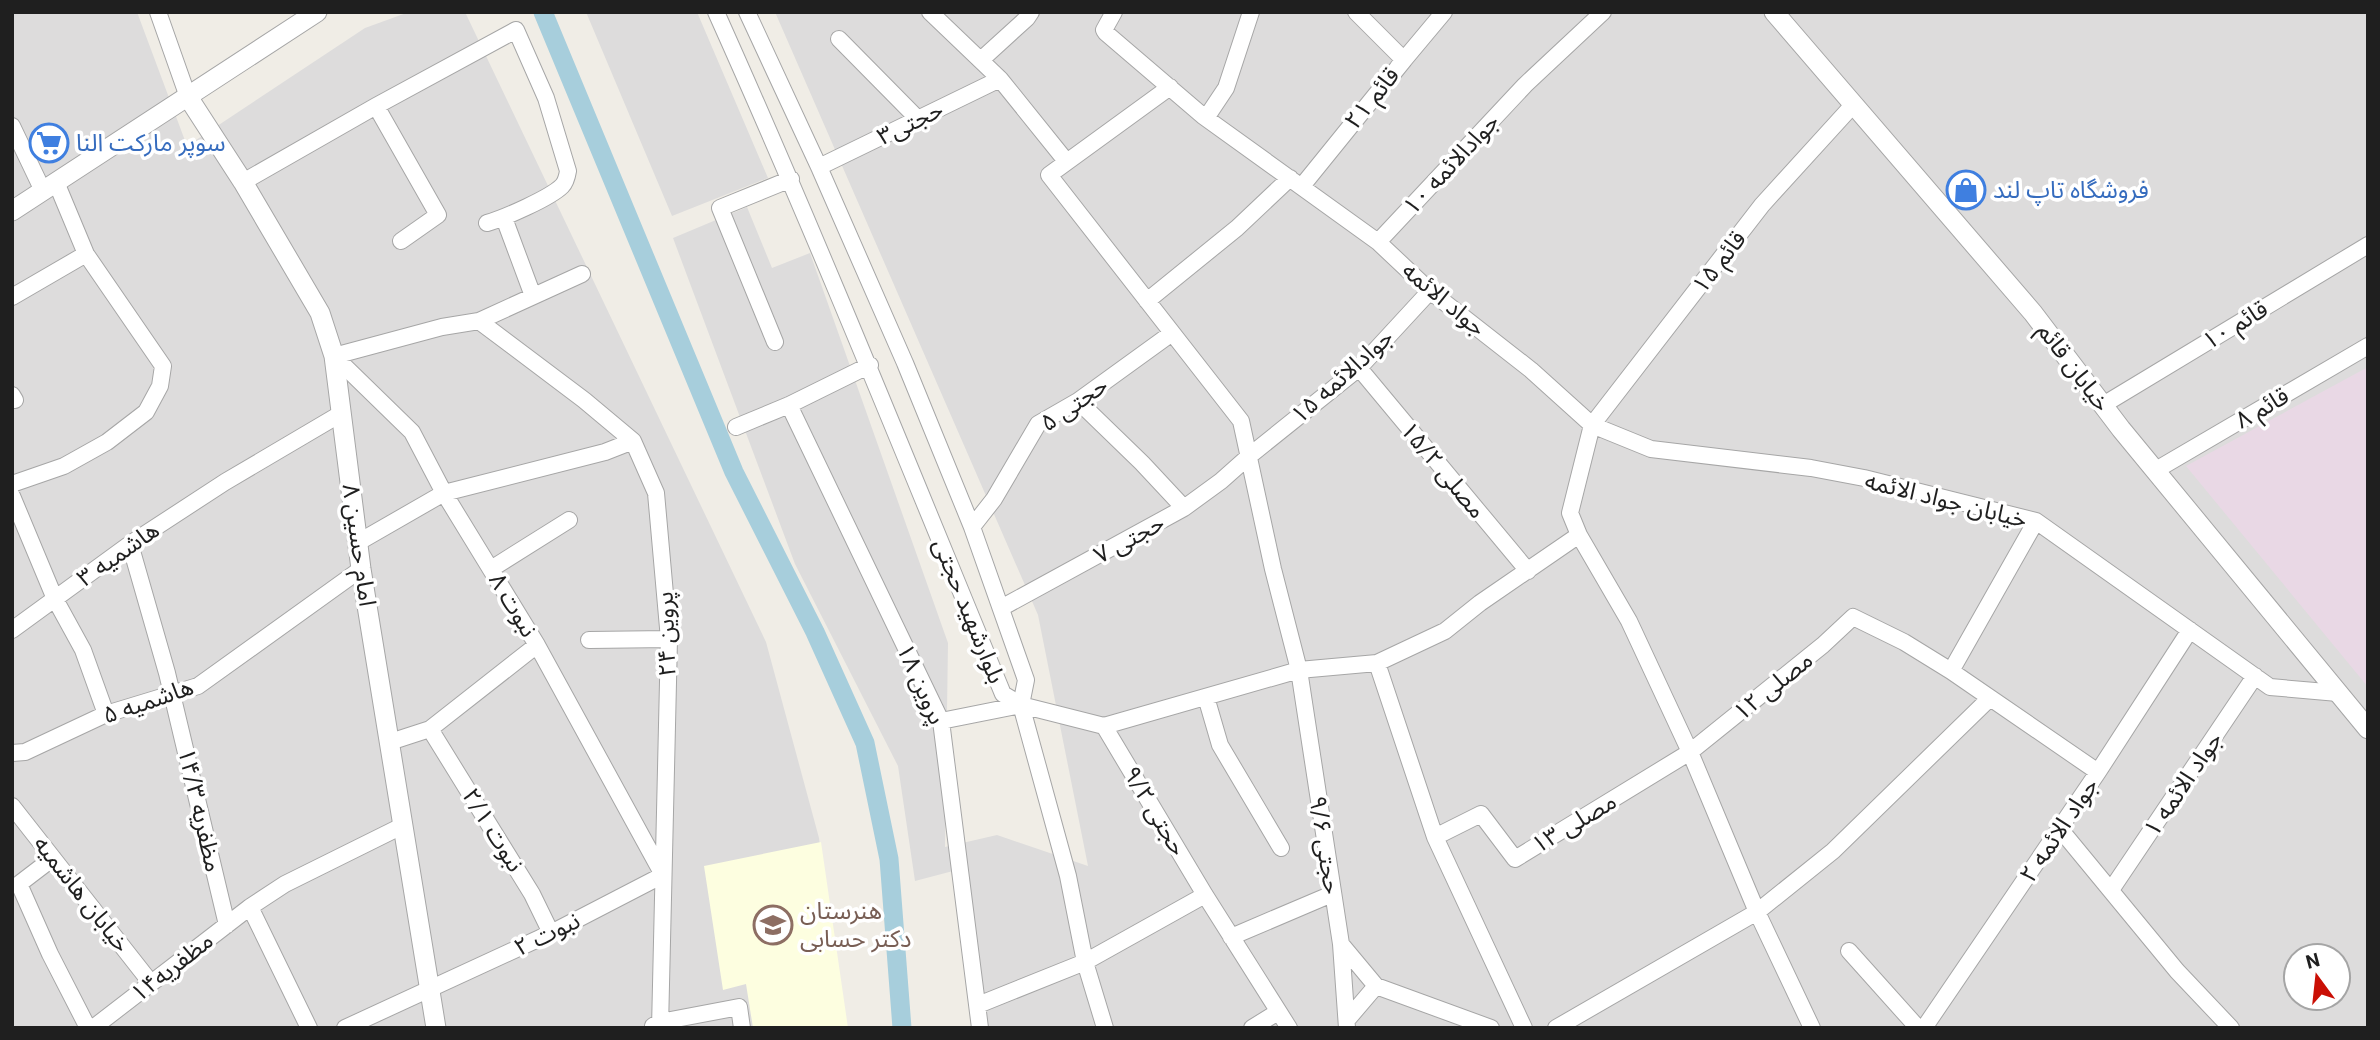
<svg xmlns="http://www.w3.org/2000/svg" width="2380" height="1040" font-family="Roboto,'Noto Sans Arabic',sans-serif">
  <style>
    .residential { fill: #dddcdc; fill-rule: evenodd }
    .industrial { fill: #e9d8e5 }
    .education { fill: #fdfee0 }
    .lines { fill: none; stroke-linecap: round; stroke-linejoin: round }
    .canal { stroke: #a7cedc; stroke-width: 19 }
    .minor-casing { stroke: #a6a6a6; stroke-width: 18 }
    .tertiary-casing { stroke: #a6a6a6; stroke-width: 21 }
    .minor { stroke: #fff; stroke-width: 16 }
    .tertiary { stroke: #fff; stroke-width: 19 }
    .labels { text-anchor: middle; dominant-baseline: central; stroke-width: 7; stroke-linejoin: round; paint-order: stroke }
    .street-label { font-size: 24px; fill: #1f1f1f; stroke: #fff }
    .shop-label { font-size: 24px; fill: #366cbe; stroke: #fff; text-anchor: start }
    .education-label { font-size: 24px; fill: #785e54; stroke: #fff; text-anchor: start }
  </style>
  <rect width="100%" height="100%" fill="#f0ede6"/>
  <!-- residential -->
  <path class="residential" d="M12,12H137L187,146L365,28L409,12H465L766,642L819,838L841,1028H12Z
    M586,12H697L768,178L672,216Z
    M775,12H2368V1028H988L953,871L915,881L898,766L795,564L673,238L747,207L772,268L810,253L948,643L945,847L997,835L1088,866L1038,615ZM2296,956H2338V998H2296Z"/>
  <!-- industrial -->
  <path class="industrial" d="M2368,367V687L2186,466Z"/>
  <!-- education -->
  <path class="education" d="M821,842L848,1028H753L746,984L723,990L704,866Z"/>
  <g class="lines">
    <!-- canal -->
    <path class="canal" d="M543,12L734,472L815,632L865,743L889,859L902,1028"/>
    <defs>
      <path id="minor" d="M158,12L188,97
        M716,12C817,237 909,466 1003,694L1021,705
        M747,12L819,167L905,363L972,527L1026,680L1021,705L1068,876L1085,962L1105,1028
        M930,12L1000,79L1066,161
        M1114,12L1104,30L1106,33L1203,116L1378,242L1430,291L1531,370L1592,425L1651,449L1811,468L1864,478L2036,521L2270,687L2338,693
        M839,39L918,119
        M982,59L1027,18L1031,12
        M1398,67L1444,12
        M1170,87L1049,175L1241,421L1273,569L1299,670L1341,944L1347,1028
        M376,106L438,215L401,241
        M1206,118L1226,88L1251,12
        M12,126L43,191
        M819,167L1000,79
        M243,182L376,106L516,30L546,98L568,171C567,177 566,182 562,186C550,198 504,218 487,223
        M1302,186L1404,60L1356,12
        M504,218L533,296
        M1378,242L1525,85L1603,12
        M12,297L86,254
        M1147,301L1237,228L1290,178
        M479,321L584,400L633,441L656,493L669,639L660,1028
        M775,342L720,208L791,179
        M334,356L412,432L444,493L537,645L663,875L551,933L345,1028
        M334,356L442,327L479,321L582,274
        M1359,368L1528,571
        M12,395L15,400
        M1078,401L1142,463L1184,508
        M789,405L941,721L980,1028
        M2103,405L2368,245
        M736,427L789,405L870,365
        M2156,470L2368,346
        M12,484L64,466L107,442L146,412L160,386L163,366L86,254L56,182
        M12,496L55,599L83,650L106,714
        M972,527L994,499L1038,424L1078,401L1172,333
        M357,543L444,493L605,452L633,441
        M130,544L167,673L227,925
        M491,569L569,520
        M1001,608L1184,508L1221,481L1248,457L1359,368L1430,291
        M12,630L130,544L225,482L342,413
        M589,640L669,639
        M1377,663L1435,837L1524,1028
        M1951,671L2036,521
        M1206,697L1220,745L1281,848
        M941,721L1021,705L1104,726L1299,670L1377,663L1445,631L1480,603L1579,535
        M1104,726L1205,895L1289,1028
        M430,729L532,894L551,933
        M390,742L430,729L537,645
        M12,753L25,752L106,714L198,686L361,569
        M12,806L151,983
        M2060,829L2177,971L2231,1028
        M1435,837L1481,814L1515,859L1690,752L1823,645L1853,617L1904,642L1951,671L2098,772
        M53,858L19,884L50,954L88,1028
        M2111,890L2255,676
        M250,907L309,1028
        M1231,937L1332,894
        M1341,944L1376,986
        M1849,951L1918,1028
        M1376,986L1491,1028
        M978,1005L1085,962L1205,895
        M1347,1020L1376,986
        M653,1026L660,1022L739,1007L742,1028
        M93,1028L250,907L285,884L404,825
        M1252,1028L1278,1012
        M1556,1028L1757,912L1833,851L1990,698
        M1812,1028L1757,912L1690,752L1629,621L1579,535L1570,513L1592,425L1762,205L1853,105
        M1924,1028L2098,772L2190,630"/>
      <path id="tertiary" d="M1774,12L2033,313L2121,429L2368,729
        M188,97L243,182L320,313L334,356L361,569L436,1028
        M12,211L317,12"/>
    </defs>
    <!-- minor casing -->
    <use href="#minor" class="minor-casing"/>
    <!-- tertiary casing -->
    <use href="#tertiary" class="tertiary-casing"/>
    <!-- minor -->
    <use href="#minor" class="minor"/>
    <!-- tertiary -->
    <use href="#tertiary" class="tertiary"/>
  </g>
  <!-- icons -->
  <defs>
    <symbol id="supermarket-ring" viewBox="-11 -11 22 22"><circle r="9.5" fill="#fff" stroke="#3f7fe0" stroke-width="1.5"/><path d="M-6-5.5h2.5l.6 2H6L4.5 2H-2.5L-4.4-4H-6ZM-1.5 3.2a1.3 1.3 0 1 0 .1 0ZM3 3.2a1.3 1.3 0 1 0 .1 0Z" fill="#3f7fe0"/></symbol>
    <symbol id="shop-ring" viewBox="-11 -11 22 22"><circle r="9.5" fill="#fff" stroke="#3f7fe0" stroke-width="1.5"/><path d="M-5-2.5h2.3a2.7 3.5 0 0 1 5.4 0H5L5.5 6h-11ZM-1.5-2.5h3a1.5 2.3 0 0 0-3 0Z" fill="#3f7fe0"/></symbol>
    <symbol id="school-ring" viewBox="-11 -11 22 22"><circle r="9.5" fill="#fff" stroke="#8d6e63" stroke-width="1.5"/><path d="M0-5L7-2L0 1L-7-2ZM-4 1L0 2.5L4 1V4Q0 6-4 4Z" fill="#8d6e63"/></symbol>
  </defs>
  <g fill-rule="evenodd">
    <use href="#supermarket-ring" x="27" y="121" width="44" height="44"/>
    <use href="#shop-ring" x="1944" y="168" width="44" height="44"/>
    <use href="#school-ring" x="751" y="903" width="44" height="44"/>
  </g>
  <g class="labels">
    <!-- street labels -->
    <g class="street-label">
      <text transform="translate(1372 98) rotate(-51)">قائم ۲۱</text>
      <text transform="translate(910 123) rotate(-26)">حجتی۳</text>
      <text transform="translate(1451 164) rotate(-47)">جوادالائمه ۱۰</text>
      <text transform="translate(1719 262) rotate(-52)">قائم ۱۵</text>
      <text transform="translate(1444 299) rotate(40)">جواد الائمه</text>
      <text transform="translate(2235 325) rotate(-31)">قائم ۱۰</text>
      <text transform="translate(2074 367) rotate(53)">خیابان قائم</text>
      <text transform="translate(1342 376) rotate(-42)">جوادالائمه ۱۵</text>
      <text transform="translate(1074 404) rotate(-35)">حجتی ۵</text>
      <text transform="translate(2262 408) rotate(-30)">قائم ۸</text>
      <text transform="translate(1443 470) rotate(50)">مصلی ۱۵/۲</text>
      <text transform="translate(1946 500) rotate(14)">خیابان جواد الائمه</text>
      <text transform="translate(1129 539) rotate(-29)">حجتی ۷</text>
      <text transform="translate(359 545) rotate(82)">امام حسین ۸</text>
      <text transform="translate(118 554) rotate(-35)">هاشمیه ۳</text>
      <text transform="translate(513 605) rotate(59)">نبوت ۸</text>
      <text transform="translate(969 611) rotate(68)">بلوارشهید حجتی</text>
      <text transform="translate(666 634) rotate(-92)">پروین ۲۴</text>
      <text transform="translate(921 684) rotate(66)">پروین ۱۸</text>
      <text transform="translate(1773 686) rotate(-39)">مصلی ۱۲</text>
      <text transform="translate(148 701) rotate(-19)">هاشمیه ۵</text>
      <text transform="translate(2183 784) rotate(-56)">جواد الائمه ۱</text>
      <text transform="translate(200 810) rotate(77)">مظفریه ۱۴/۳</text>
      <text transform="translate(1155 811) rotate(59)">حجتی ۹/۲</text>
      <text transform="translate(1574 823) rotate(-31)">مصلی ۱۳</text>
      <text transform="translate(493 830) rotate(58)">نبوت ۲/۱</text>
      <text transform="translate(2059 830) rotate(-56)">جواد الائمه ۲</text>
      <text transform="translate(1325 845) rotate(81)">حجتی ۹/۶</text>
      <text transform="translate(82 894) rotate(52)">خیابان هاشمیه</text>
      <text transform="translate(547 934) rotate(-26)">نبوت ۲</text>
      <text transform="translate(172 967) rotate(-38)">مظفریه۱۴</text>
    </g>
    <!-- shop labels -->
    <g class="shop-label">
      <text x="76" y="143">سوپر مارکت النا</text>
      <text x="1993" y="190">فروشگاه تاپ لند</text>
    </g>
    <!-- education labels -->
    <g class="education-label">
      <text x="800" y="911">هنرستان<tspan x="800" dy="28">دکتر حسابی</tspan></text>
    </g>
  </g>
  <!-- border -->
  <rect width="2380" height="1040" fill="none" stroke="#1f1f1f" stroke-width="28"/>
  <!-- north arrow -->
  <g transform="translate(2317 977) rotate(345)"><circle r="33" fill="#ffffff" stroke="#a5a5a5" stroke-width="2"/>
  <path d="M0-5L12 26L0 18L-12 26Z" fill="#ca0f05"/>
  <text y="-10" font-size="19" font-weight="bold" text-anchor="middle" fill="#1f1f1f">N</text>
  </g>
</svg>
